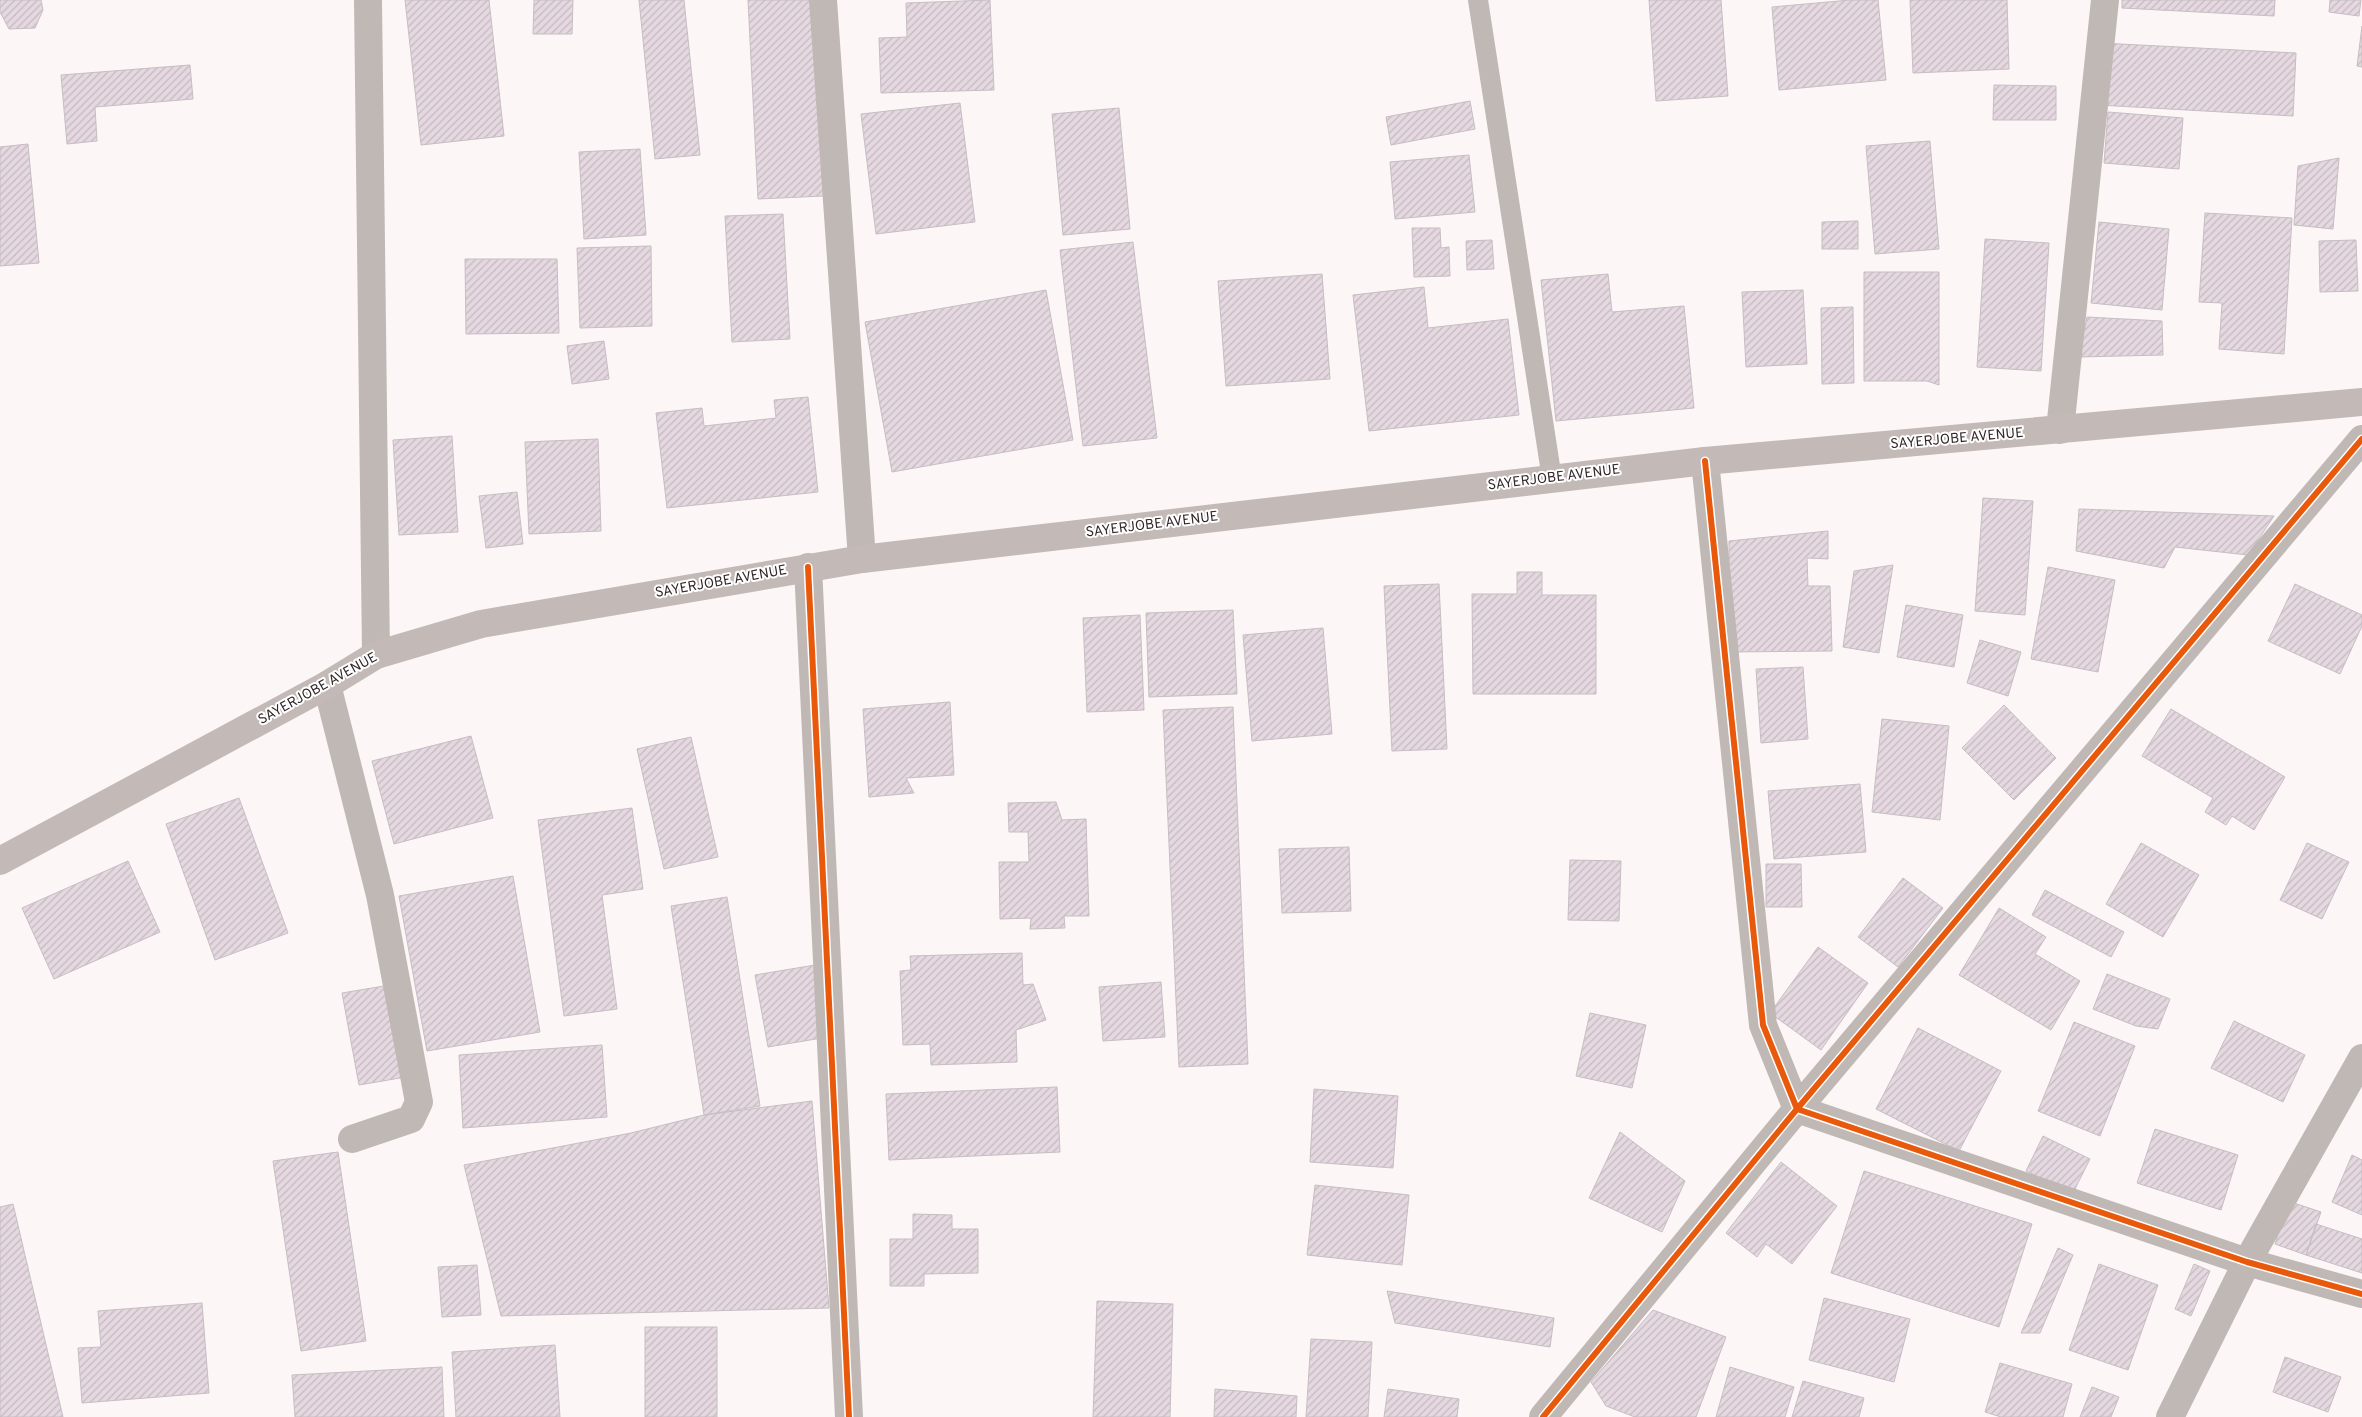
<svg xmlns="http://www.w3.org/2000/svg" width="2362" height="1417" font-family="Overpass,sans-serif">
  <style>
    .building { fill: url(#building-hatch); stroke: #c5bec2 }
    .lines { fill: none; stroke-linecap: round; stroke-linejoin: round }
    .service { stroke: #c0b8b5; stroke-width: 20 }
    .minor { stroke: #c0b8b5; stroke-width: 28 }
    .primary { stroke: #c3bab7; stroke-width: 28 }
    .cycleway-casing { stroke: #fff; stroke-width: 9 }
    .cycleway { stroke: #e8590c; stroke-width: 6 }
    .labels { text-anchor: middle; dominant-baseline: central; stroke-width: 4; stroke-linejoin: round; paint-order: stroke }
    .street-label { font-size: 14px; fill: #322728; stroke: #fff }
  </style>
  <defs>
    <pattern id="building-hatch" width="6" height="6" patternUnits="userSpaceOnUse" patternTransform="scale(1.25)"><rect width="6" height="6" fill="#e5d8e0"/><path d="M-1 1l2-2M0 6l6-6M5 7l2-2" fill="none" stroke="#c5b9c0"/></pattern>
  </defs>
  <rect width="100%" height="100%" fill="#fcf6f7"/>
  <!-- building -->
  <path class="building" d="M0,0H41L43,10L35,28L9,29L0,12Z
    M405,0H489L504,136L421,145Z
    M534,0H573L572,34H533Z
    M639,0H684L700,155L655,159Z
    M748,0H814L824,196L758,199Z
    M990,0L994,90L881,93L879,38L907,37L906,3Z
    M1649,0H1721L1728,96L1656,101Z
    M1850,0H1878L1886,80L1779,90L1772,7Z
    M1910,0H2007L2009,69L1913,73Z
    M2122,0H2275L2274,16L2122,8Z
    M2330,0H2361L2359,16L2329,12Z
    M2362,26V67L2357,66Z
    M2101,43L2296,53L2293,116L2098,105Z
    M190,65L193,99L95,107L97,141L67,144L61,75Z
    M1994,85L2056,86V120H1993Z
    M1470,101L1475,129L1391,145L1386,117Z
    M960,103L975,222L876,234L861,114Z
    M1119,108L1130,229L1063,235L1052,114Z
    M2108,112L2183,118L2179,169L2104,163Z
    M1930,141L1939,249L1875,254L1866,146Z
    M28,144L39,263L0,266V147Z
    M640,149L646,235L584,239L579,152Z
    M1469,155L1475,212L1395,219L1390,162Z
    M2339,158L2333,229L2294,225L2298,166Z
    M2205,213L2292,218L2284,354L2219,349L2222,303L2199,302Z
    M783,214L790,339L732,342L725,216Z
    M1858,221V249H1822V222Z
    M2099,222L2169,229L2162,310L2091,303Z
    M1412,228H1440L1441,248L1449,247L1450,276L1414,277Z
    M1985,239L2049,243L2041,371L1977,367Z
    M1492,240L1494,269L1467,270L1466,241Z
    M2356,240L2358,291L2320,292L2319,241Z
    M1133,242L1157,438L1083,446L1060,250Z
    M651,246L652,326L580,328L577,248Z
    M465,259H557L559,333L466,334Z
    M1864,272H1939V385L1927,381H1864Z
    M1322,274L1330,379L1226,386L1218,281Z
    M1608,274L1612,312L1684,306L1694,408L1556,421L1541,280Z
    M1424,287L1428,328L1508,319L1519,415L1369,431L1353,295Z
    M1046,290L1073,440L892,472L865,322Z
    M1803,290L1807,364L1746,367L1742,292Z
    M1853,307L1854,383L1822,384L1821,308Z
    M2087,317L2162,321L2163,355L2079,357Z
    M604,341L609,379L572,384L567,346Z
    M808,397L818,492L667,508L656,413L702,408L704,426L776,418L774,400Z
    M452,436L458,532L399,535L393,440Z
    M598,439L601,531L529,534L525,442Z
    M517,492L523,544L486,548L479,496Z
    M1983,498L2033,501L2025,615L1975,611Z
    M2079,509L2274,516L2248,555L2175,547L2164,568L2076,551Z
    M1828,531V559L1807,558L1808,586H1830L1832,651L1729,652V541Z
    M1893,565L1879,653L1843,647L1854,571Z
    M2048,567L2115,580L2098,672L2031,659Z
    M1517,572H1542V595H1596V694H1473L1472,594H1517Z
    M1439,584L1447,749L1392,751L1384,586Z
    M2295,584L2362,615V626L2340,674L2268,641Z
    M1906,605L1963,615L1954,667L1897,657Z
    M1233,610L1237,694L1149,697L1146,613Z
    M1140,615L1144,710L1087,712L1083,618Z
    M1323,628L1332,734L1252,741L1243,635Z
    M1980,640L2021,652L2008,696L1967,683Z
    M1803,667L1808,739L1761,743L1756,669Z
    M950,702L954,775L906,778L914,793L869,797L863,709Z
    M2004,705L2056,758L2014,800L1962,748Z
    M1233,707L1248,1064L1179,1067L1163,710Z
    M2171,709L2285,777L2254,830L2232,816L2226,825L2205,812L2213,798L2142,756Z
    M1882,719L1949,726L1940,820L1872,812Z
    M471,736L493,818L394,844L372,761Z
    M691,737L718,857L664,869L637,749Z
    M1860,784L1866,852L1774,859L1768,791Z
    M239,798L288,933L215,960L166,824Z
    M1056,802L1062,820L1086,819L1089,916H1064L1065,928L1030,929L1031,918L1000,919L999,862H1029L1028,832H1009L1008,803Z
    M632,808L643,889L602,895L617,1009L564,1016L538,820Z
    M2141,843L2199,875L2163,937L2106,904Z
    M2307,843L2349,862L2322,919L2280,900Z
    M1349,847L1351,911L1282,913L1279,849Z
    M1570,860L1621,861L1619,921L1568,920Z
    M128,861L160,932L54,979L22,908Z
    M1766,864H1801L1802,907H1766Z
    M513,876L540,1032L427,1051L399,896Z
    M1903,878L1943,908L1898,967L1858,937Z
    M2045,890L2124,932L2111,957L2032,915Z
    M727,897L760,1106L704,1115L671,906Z
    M1999,908L2046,937L2035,954L2080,981L2051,1030L1959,975Z
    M1818,947L1868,983L1821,1050L1770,1013Z
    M1022,953L1023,985L1033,984L1046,1020L1016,1030L1017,1062L931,1065L930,1044L903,1045L900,971L911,970L910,956Z
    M815,965L828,1037L768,1047L755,975Z
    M2107,974L2170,999L2158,1029L2136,1026L2093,1009Z
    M1161,982L1165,1037L1103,1041L1099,987Z
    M390,985L406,1077L359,1085L342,993Z
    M1590,1013L1646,1025L1632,1088L1576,1076Z
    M2234,1021L2305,1055L2283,1102L2211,1068Z
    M2074,1022L2135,1046L2100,1136L2038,1111Z
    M1918,1028L2001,1071L1959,1151L1876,1109Z
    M602,1045L607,1117L463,1128L459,1055Z
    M1057,1087L1060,1152L889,1160L886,1094Z
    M1314,1089L1398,1096L1393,1168L1310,1162Z
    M812,1101L829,1308L501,1316L464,1165L631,1133L704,1115Z
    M2155,1129L2238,1155L2221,1210L2137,1183Z
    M1620,1132L1685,1181L1662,1232L1589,1198Z
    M2043,1136L2090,1159L2073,1193L2026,1171Z
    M338,1152L366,1341L301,1351L273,1161Z
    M2352,1155L2362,1160V1215L2332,1202Z
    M1781,1162L1837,1206L1792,1264L1766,1244L1757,1257L1726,1233Z
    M1864,1171L2032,1224L1999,1327L1831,1273Z
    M1315,1185L1409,1195L1402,1265L1307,1255Z
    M2288,1201L2321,1212L2306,1255L2275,1244Z
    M13,1204L63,1417H0V1207Z
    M913,1214L952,1215V1229H978V1273L924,1274V1286H890V1239H913Z
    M2316,1224L2362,1239V1273L2306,1255Z
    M2058,1248L2073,1255L2040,1333H2021Z
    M2099,1264L2158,1285L2128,1370L2069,1350Z
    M2194,1264L2210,1271L2191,1316L2175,1309Z
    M477,1265L481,1315L442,1317L438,1267Z
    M1387,1291L1554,1318L1550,1347L1395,1323Z
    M1824,1298L1910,1319L1894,1382L1809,1360Z
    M1097,1301L1173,1304L1170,1417H1093Z
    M202,1303L209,1393L82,1403L78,1348L101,1347L98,1311Z
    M1653,1310L1726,1337L1696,1417H1635L1606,1406L1591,1382Z
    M645,1327H717V1417H645Z
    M1311,1339L1372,1342L1368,1417H1306Z
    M555,1345L560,1417H456L452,1352Z
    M2285,1357L2341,1377L2328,1412L2273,1392Z
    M2000,1363L2072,1384L2063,1417H2001L1985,1412Z
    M442,1367L444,1417H295L292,1375Z
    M1730,1367L1794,1387L1785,1417H1716Z
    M1803,1381L1864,1398L1859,1417H1792Z
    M2092,1387L2119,1397L2111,1417H2080Z
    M1215,1389L1297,1396L1296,1417H1214Z
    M1388,1389L1459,1399L1457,1417H1384Z"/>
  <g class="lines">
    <!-- service -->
    <path class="service" d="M1478,0L1552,479"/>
    <!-- minor -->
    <path class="minor" d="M368,0L376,655
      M823,0L862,559
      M2060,430L2105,0
      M1705,461L1763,1025L1797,1109L2247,1262L2362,1294
      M808,567L849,1417
      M327,685L380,895L419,1102L411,1119L352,1139
      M1543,1417L1797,1109L2362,439
      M2170,1417L2247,1262L2362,1058"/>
    <!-- primary -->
    <path class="primary" d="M0,861L327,685L376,655L481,624L862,559L1705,461L2362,402"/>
    <defs>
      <path id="cycleway" d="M1705,461L1763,1025L1797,1109L2247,1262L2362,1294
        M808,567L849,1417
        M1543,1417L1797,1109L2362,439"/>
    </defs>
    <!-- cycleway casing -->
    <use href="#cycleway" class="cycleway-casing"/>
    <!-- cycleway -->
    <use href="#cycleway" class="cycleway"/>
  </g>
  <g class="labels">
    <!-- street labels -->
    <g class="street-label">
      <text transform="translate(1957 439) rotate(-5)">SAYERJOBE AVENUE</text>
      <text transform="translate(1554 478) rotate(-7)">SAYERJOBE AVENUE</text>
      <text transform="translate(1152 525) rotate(-7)">SAYERJOBE AVENUE</text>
      <text transform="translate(721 582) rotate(-10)">SAYERJOBE AVENUE</text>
      <text transform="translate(318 689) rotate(-29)">SAYERJOBE AVENUE</text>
    </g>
  </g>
</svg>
